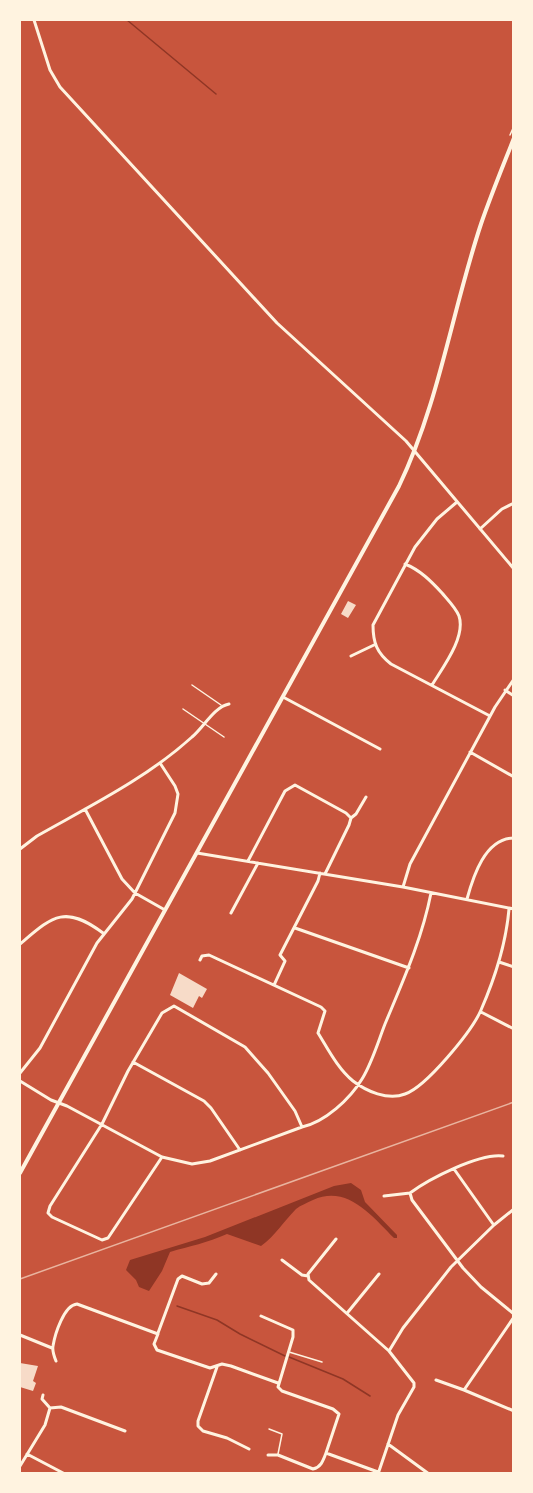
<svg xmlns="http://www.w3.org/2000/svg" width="533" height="1493" font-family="Karla,sans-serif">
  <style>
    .water { fill: #8f3625 }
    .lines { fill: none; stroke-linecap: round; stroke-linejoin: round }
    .stream { stroke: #8f3625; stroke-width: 1.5 }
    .building { fill: #f7dbc8 }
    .path { stroke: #fff3e0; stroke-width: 1.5 }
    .service { stroke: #fff3e0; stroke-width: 1.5 }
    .minor { stroke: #fff3e0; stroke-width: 3 }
    .tertiary { stroke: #fff3e0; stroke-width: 4 }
    .rail { stroke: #e9b49f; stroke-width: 1.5 }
  </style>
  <rect width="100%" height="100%" fill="#c8553d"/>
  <!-- water -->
  <path class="water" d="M351,1183L361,1190L365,1202L397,1235V1238H394C372,1216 347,1184 313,1200C307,1203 301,1205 296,1209C284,1221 275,1236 261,1246L227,1234C207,1243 190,1246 170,1252L162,1271L149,1291L139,1287L136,1280L126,1270L130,1260L205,1237L334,1186Z"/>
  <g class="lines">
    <!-- stream -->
    <path class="stream" d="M127,20L216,94
      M177,1306L217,1320L240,1334L285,1356
      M289,1357L343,1379L370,1396"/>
  </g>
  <!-- building -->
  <path class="building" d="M348,601L356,605L348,618L341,614Z
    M179,973L207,989L202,998L199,996L193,1008L170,995Z
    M20,1363L38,1366L33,1381L36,1383L33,1391L20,1387Z"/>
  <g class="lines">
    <!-- path -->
    <path class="path" d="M510,135L514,126"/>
    <!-- service -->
    <path class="service" d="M192,685L221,705
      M183,709L224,737
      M289,1352L322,1362
      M269,1429L282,1434L278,1454"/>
    <!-- minor -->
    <path class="minor" d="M34,20L50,70L60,87L277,323L406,441L514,569
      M457,502L437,519L415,547L373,625C373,643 377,653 391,664L490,716
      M480,529L502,509L514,503
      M405,564C420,570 431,581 442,593C448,600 456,608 459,616C466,637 443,667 432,685
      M351,656L374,645
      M505,690L514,696
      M283,697L380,749
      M470,752L514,777
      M85,809L122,879L135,893L165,910
      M351,818L356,814L366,797
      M20,849L37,836C90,806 147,778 192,737C204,727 214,707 229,704
      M197,853L403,887L514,909
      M248,861L285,791L295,785L346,813L351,818L349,825L325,874
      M403,887L410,864L495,707L514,679
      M467,899C473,877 485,838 514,838
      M231,913L258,863
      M295,928L409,968
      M20,944C52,917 64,904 103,933
      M200,960L202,956L209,955L321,1007L325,1011L318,1033C328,1049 338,1069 353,1081C366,1091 388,1101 405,1094C426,1087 472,1031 481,1010C495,978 506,944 509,909
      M499,962L514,967
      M274,985L285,961L280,955L318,881L320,873
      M481,1012L514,1029
      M133,1062L204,1101L211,1108L240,1150
      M20,1073L40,1048L97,943L132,899L175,813L178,794L175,786L160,763
      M20,1081L51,1100L67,1106L162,1157L192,1164L210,1161L302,1127C325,1122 350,1099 362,1079C372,1063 378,1042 385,1024C403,981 422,939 431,893
      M503,1156C479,1153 429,1179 410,1193L412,1200L463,1268L481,1287L514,1314
      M162,1157L108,1238L102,1240L52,1217L48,1213L50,1206L102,1124L128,1071L162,1013L174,1006L245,1047L268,1073L295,1111L302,1127
      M454,1169L493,1224
      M384,1196L410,1193
      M336,1239L308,1274L309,1280L389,1351L414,1383V1387L398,1415L378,1474
      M282,1260L302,1275L308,1276
      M348,1312L379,1274
      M261,1316L293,1330V1337L278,1387L282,1391L333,1409L339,1414L326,1453L378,1472
      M514,1317L464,1390L514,1411
      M158,1333L178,1279L182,1276L202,1284L209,1283L216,1274
      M20,1335L52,1348
      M389,1351L403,1328L451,1267L494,1225L514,1209
      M56,1361C54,1356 52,1351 53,1346C55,1334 64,1305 77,1304L158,1334L154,1344L157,1350L210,1368L222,1364L231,1366L278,1383
      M217,1367L198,1421V1426L203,1431L227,1438L249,1449
      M436,1380L464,1390
      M50,1408L61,1407L125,1431
      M388,1444L429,1474
      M27,1454L65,1474
      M268,1455H278L313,1469C321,1467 323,1461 326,1453
      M20,1466L45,1425L50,1408L42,1399L43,1395"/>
    <!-- tertiary -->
    <path class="tertiary" d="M20,1173L399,486C439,403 452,311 481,224C491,195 503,166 514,138"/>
    <!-- rail -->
    <path class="rail" d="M20,1279L514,1102"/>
  </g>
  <!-- border -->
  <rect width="533" height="1493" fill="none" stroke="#fff3e0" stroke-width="42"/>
</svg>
